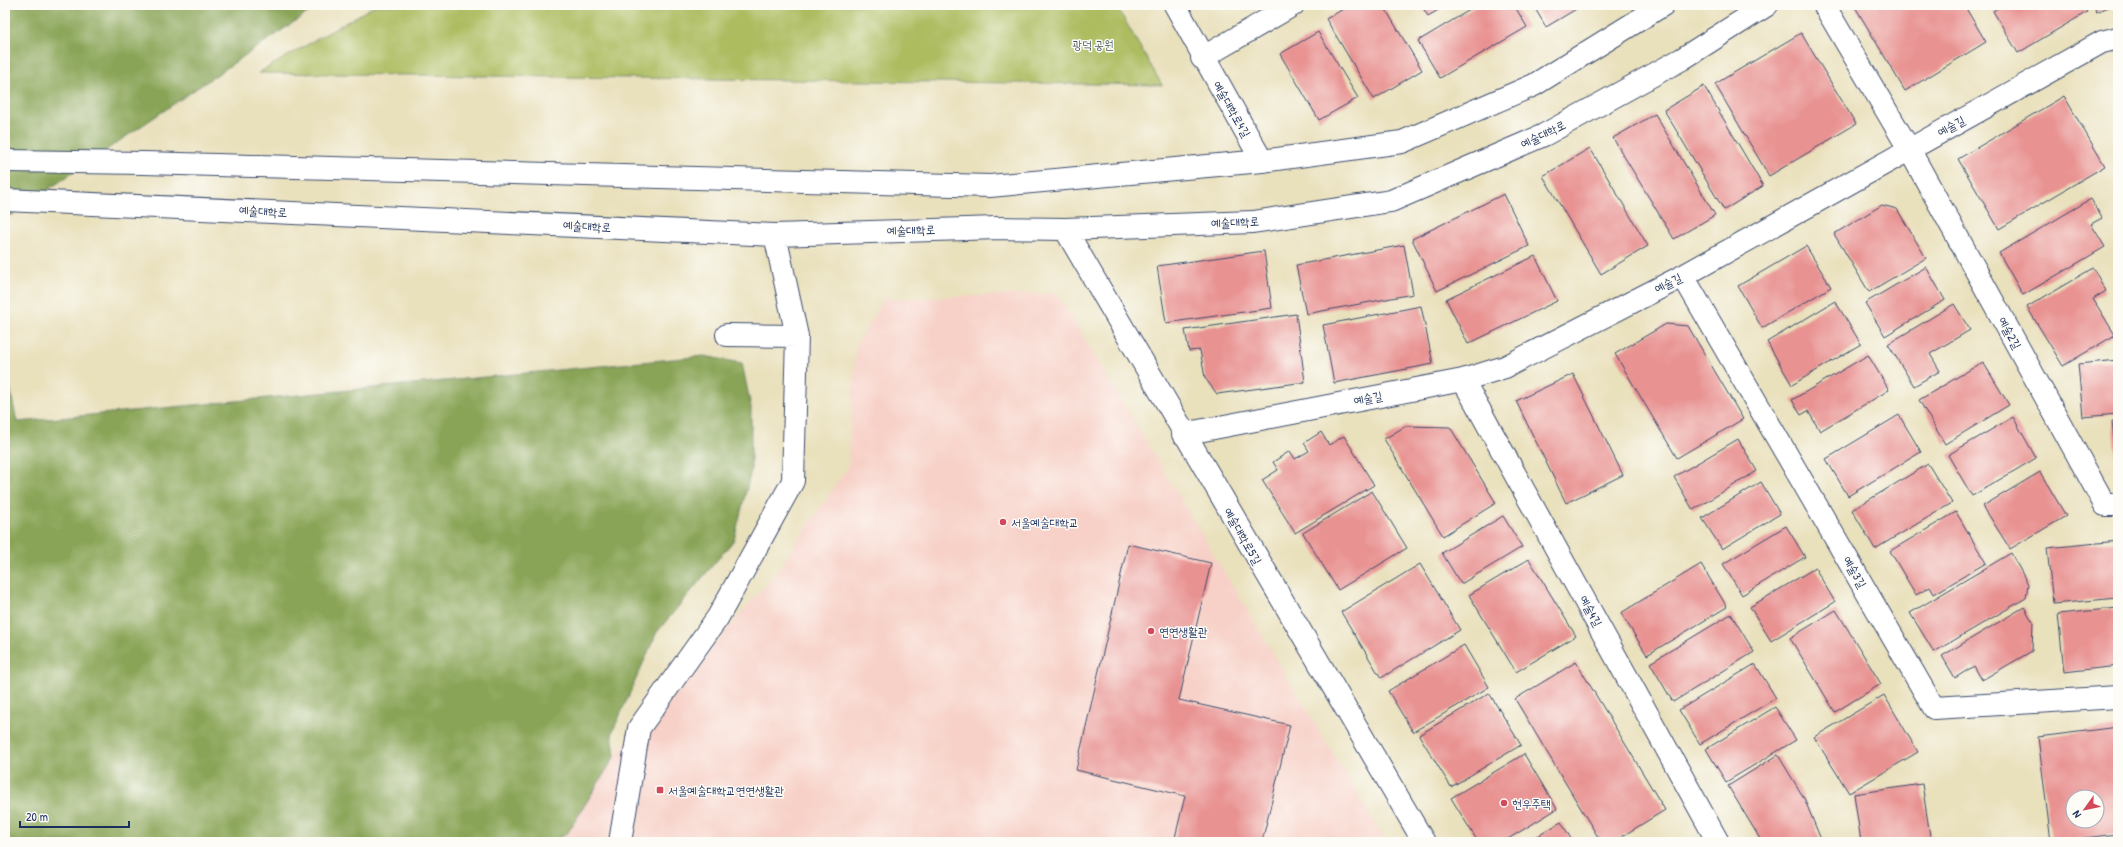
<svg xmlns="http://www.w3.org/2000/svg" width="2123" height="847" font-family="'Patrick Hand','Poor Story',sans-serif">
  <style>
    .built { fill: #f7d1c8 }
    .green { fill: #acbc5f; stroke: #64765e }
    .forest { fill: #89a456; stroke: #526a5a }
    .building { fill: #e89392; fill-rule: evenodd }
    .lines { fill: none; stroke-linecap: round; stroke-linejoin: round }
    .minor-casing { stroke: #3a4a6c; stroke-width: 24 }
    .minor { stroke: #fff; stroke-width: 22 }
    .poi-dot { fill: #d1495b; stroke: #fdfcf7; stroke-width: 1.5 }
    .labels { text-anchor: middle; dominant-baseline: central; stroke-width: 3; stroke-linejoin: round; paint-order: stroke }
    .park-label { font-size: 12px; fill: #46595e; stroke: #fdfcf7 }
    .street-label { font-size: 12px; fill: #1b2f5e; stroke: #fdfcf7 }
    .poi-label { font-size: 12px; fill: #1b2f5e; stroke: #fdfcf7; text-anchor: start }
  </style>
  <rect width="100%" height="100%" fill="#fdfcf7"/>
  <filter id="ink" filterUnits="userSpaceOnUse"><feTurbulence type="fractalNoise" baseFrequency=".025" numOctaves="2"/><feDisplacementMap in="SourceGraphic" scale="8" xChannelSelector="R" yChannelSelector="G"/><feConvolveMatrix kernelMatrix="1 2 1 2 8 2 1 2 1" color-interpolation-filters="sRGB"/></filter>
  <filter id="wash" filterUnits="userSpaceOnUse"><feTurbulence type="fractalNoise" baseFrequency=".012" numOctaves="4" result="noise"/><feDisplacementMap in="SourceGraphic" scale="16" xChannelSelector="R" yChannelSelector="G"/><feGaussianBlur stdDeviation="0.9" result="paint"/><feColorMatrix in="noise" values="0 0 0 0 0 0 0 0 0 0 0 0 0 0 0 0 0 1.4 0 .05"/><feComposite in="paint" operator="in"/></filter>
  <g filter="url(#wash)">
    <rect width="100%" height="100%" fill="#e9e0bc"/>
    <!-- built -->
    <path class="built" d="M1057,293L1386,842H550L567,834L615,756L774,576L848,467L856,346L884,299Z"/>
    <!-- green -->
    <path class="green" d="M376,5H1116L1162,85L258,73Z"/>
    <!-- forest -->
    <path class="forest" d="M5,5H319L5,219Z
      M704,356L742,363L751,407V471L734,540L657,632L612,733L615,756L567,834L550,842H5V364L17,422Z"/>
    <g id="blocks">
      <!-- building -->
      <path class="building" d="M1350,5H1383L1422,70L1374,99L1326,19Z
        M1421,5H1447L1428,16Z
        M1478,5H1514L1527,27L1440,78L1418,41Z
        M1533,5H1583L1546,27Z
        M1854,5H1964L1986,42L1905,91Z
        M2002,5H2083L2087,12L2018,53L1993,11Z
        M2094,5H2114L2096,12Z
        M1318,32L1358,98L1319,120L1280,54Z
        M1801,33L1856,124L1769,176L1715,84Z
        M1704,86L1763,186L1724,210L1664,110Z
        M2064,96L2105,166L1999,229L1958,159Z
        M1655,114L1715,215L1674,239L1613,138Z
        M1590,148L1648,246L1601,274L1543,176Z
        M1504,194L1529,246L1437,291L1412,239Z
        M2091,199L2102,218L2091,224L2105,247L2023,295L1999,253Z
        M1882,205L1897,209L1926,258L1869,292L1834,234Z
        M1404,245L1413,294L1306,314L1296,265Z
        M1806,246L1831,287L1762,328L1738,286Z
        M1264,251L1272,308L1166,323L1157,266Z
        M1535,256L1557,301L1468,344L1446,299Z
        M1926,267L1945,300L1885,336L1865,303Z
        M2093,268L2106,291L2093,299L2115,335L2063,366L2027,307Z
        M1835,301L1861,344L1792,385L1767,342Z
        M1954,304L1970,330L1930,354L1940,371L1914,386L1888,344Z
        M1421,306L1433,364L1334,383L1323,325Z
        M1296,314L1305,382L1217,394L1205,378L1200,350L1189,351L1185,330Z
        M1666,324L1688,326L1743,419L1677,458L1615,354Z
        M1868,355L1889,390L1820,431L1808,411L1801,415L1792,400Z
        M2118,360V414L2083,417L2078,364Z
        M1983,362L2009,405L1945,444L1919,400Z
        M1573,374L1623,475L1566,503L1516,401Z
        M1899,415L1921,452L1848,496L1826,459Z
        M2013,417L2036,458L1972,496L1948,455Z
        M2112,421H2118V459L2116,456Z
        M1406,426L1450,427L1496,503L1443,536L1384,439Z
        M1321,432L1329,445L1344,436L1374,485L1295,533L1262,480L1278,470L1273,462L1290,451L1295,459L1309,451L1304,443Z
        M1738,439L1757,471L1693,510L1674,477Z
        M1928,464L1952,503L1875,549L1852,510Z
        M2040,472L2066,516L2010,549L1983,506Z
        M1761,482L1780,514L1722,549L1702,518Z
        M1372,491L1407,548L1338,590L1303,533Z
        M1956,512L1986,563L1934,594L1930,587L1916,595L1890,551Z
        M1503,516L1522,547L1461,584L1442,553Z
        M1786,526L1805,557L1742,595L1723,564Z
        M2118,541V598L2053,604L2047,548Z
        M1128,544L1211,563L1179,700L1290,725L1262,842H1174L1185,796L1076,770Z
        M2011,553L2028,584L2026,598L1934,652L1910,613Z
        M1529,559L1576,636L1516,672L1469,595Z
        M1420,564L1460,630L1381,678L1341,612Z
        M1701,564L1727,607L1647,655L1621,613Z
        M1815,568L1835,602L1771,641L1750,607Z
        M2024,607L2033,622L2032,651L1982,680L1974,666L1955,678L1942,656Z
        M2118,608V666L2064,672L2058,614Z
        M1836,610L1881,684L1835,712L1790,638Z
        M1731,614L1754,652L1673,702L1650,663Z
        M1464,645L1489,687L1413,732L1388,691Z
        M1576,662L1665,810L1613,842H1601L1515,699Z
        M1755,664L1776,698L1700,744L1679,710Z
        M1489,693L1521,745L1451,787L1419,735Z
        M1884,695L1918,752L1849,793L1814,737Z
        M1775,707L1796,740L1726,782L1706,749Z
        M2118,727V834L2051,842L2038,737ZM2073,797H2097V821H2073Z
        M1524,754L1557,809L1503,842H1478L1451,798Z
        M1778,755L1804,798L1822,842H1762L1728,786Z
        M1922,784L1931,842H1861L1854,794Z
        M1561,822L1573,842H1528Z"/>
    </g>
  </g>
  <g filter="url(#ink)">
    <use href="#blocks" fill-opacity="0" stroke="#3a4a6c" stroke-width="1"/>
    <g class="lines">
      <defs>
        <path id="minor" d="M1175,5L1262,161
          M1824,5L1909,149L2105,505H2118
          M1202,58L1293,5
          M5,161L144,163L990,186L1262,161L1402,142L1534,85L1663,5
          M5,200L775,235L997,228L1065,229L1253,222L1391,201L1544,135L1682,59L1767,5
          M1065,229L1424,842
          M1683,276L1934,708L2118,697
          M727,335L797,336
          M1463,380L1718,842
          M1183,434L1463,380L1505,367L1683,276L2102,42L2118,38
          M620,842L639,728L718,617L793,481L797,336L775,235"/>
      </defs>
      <!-- minor casing -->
      <use href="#minor" class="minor-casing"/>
      <!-- minor -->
      <use href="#minor" class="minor"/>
    </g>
  </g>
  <!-- markers -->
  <g class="poi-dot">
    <circle cx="1003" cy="522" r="4"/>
    <circle cx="1151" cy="631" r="4"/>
    <rect x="656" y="786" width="8" height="8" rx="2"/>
    <circle cx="1504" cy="803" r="4"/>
  </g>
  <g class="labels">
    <!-- park labels -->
    <g class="park-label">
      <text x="1093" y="44">광덕 공원</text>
    </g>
    <!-- street labels -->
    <g class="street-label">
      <text transform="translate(1232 109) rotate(60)">예술대학로4길</text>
      <text transform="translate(1951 126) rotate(-29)">예술길</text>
      <text transform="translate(1543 134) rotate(-26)">예술대학로</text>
      <text transform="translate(263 211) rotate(3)">예술대학로</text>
      <text transform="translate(1235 222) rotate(-3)">예술대학로</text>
      <text transform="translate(587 226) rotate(3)">예술대학로</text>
      <text transform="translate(911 230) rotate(-2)">예술대학로</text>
      <text transform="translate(1668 283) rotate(-27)">예술길</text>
      <text transform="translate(2010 333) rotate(61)">예술2길</text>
      <text transform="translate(1368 398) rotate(-11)">예술길</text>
      <text transform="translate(1243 536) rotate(60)">예술대학로5길</text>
      <text transform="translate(1855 572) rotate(60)">예술3길</text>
      <text transform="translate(1591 611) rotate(61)">예술4길</text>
    </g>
    <!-- poi labels -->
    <g class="poi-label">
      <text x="1011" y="522">서울예술대학교</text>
      <text x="1159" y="631">연연생활관</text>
      <text x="668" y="790">서울예술대학교연연생활관</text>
      <text x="1512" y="803">현우주택</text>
    </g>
  </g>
  <!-- margin -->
  <rect width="2123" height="847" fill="none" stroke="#fdfcf7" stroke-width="20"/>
  <!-- north arrow -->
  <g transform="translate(2085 809) rotate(237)"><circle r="19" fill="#fdfcf7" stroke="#a3aaba"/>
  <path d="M0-3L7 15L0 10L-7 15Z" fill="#d1495b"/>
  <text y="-6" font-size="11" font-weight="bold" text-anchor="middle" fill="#1b2f5e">N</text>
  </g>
  <!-- scale -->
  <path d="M20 821v6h109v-6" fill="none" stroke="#1b2f5e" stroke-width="2"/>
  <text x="26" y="821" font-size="12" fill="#1b2f5e" stroke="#fdfcf7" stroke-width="3" paint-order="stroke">20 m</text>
</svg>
